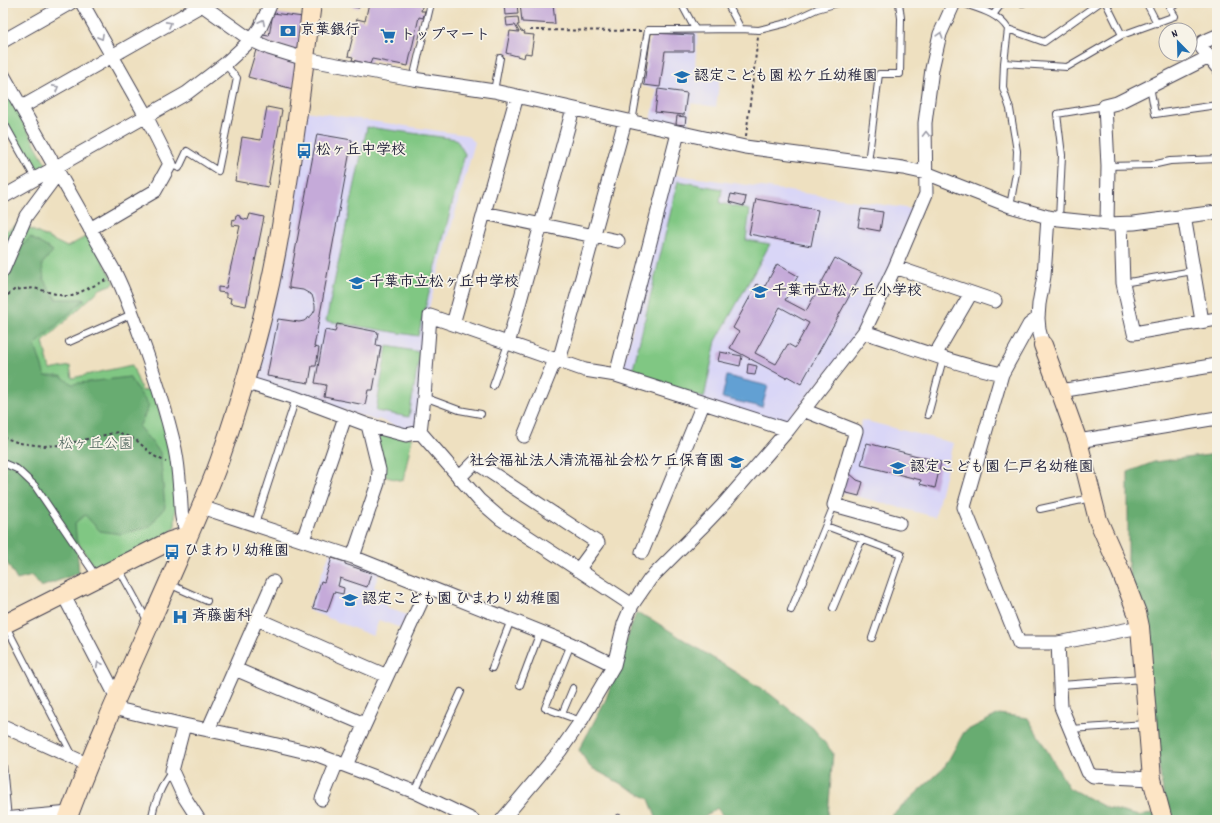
<svg xmlns="http://www.w3.org/2000/svg" width="1220" height="823" font-family="Dekko,'Klee One',sans-serif">
  <style>
    .built { fill: #d9d6f7 }
    .green { fill: #80c783; stroke: #51745f }
    .forest { fill: #68ac71; stroke: #456756 }
    .water { fill: #62a0d3; stroke: #426187 }
    .building { fill: #c5aad9; fill-rule: evenodd }
    .lines { fill: none; stroke-linecap: round; stroke-linejoin: round }
    .lane-casing { stroke: #413e4f; stroke-width: 8 }
    .street-casing { stroke: #413e4f; stroke-width: 15 }
    .secondary-casing { stroke: #413e4f; stroke-width: 20 }
    .path { stroke: #413e4f; stroke-width: 2; stroke-dasharray: 3 3; stroke-linecap: butt }
    .lane { stroke: #fff; stroke-width: 6 }
    .street { stroke: #fff; stroke-width: 13 }
    .secondary { stroke: #fde5c5; stroke-width: 18 }
    .oneway { stroke: #9c9ca7 }
    .labels { text-anchor: middle; dominant-baseline: central; stroke-width: 3.5; stroke-linejoin: round; paint-order: stroke }
    .poi-label { font-size: 15px; font-weight: bold; fill: #22223b; stroke: #f7f3e8; text-anchor: start }
    .park-label { font-size: 15px; fill: #435c54; stroke: #f7f3e8 }
  </style>
  <rect width="100%" height="100%" fill="#f7f3e8"/>
  <filter id="ink" filterUnits="userSpaceOnUse"><feTurbulence type="fractalNoise" baseFrequency=".025" numOctaves="2"/><feDisplacementMap in="SourceGraphic" scale="8" xChannelSelector="R" yChannelSelector="G"/><feConvolveMatrix kernelMatrix="1 2 1 2 8 2 1 2 1" color-interpolation-filters="sRGB"/></filter>
  <filter id="wash" filterUnits="userSpaceOnUse"><feTurbulence type="fractalNoise" baseFrequency=".012" numOctaves="4" result="noise"/><feDisplacementMap in="SourceGraphic" scale="16" xChannelSelector="R" yChannelSelector="G"/><feGaussianBlur stdDeviation="0.9" result="paint"/><feColorMatrix in="noise" values="0 0 0 0 0 0 0 0 0 0 0 0 0 0 0 0 0 1.4 0 .05"/><feComposite in="paint" operator="in"/></filter>
  <g filter="url(#wash)">
    <rect width="100%" height="100%" fill="#eee0c0"/>
    <!-- built -->
    <path class="built" d="M651,31L698,32L695,65L721,68L716,107L691,103L688,130L651,121L657,89L642,86Z
      M305,111L466,135L475,142L428,311L417,426L403,429L378,419L377,421L254,381Z
      M671,174L912,209L890,272L869,312L845,351L783,426L621,374Z
      M862,420L953,443L935,517L841,492Z
      M330,552L380,571L374,587L391,594L386,607L407,615L401,628L379,620L373,636L308,610Z"/>
    <!-- green -->
    <path class="green" d="M3,86L46,164L44,167L35,172L33,170L3,117Z
      M367,127L456,139L465,154L418,336L326,321Z
      M678,181L722,189L720,203L750,210L746,240L770,244L716,341L704,398L632,373Z
      M16,225L26,227L67,247L89,235L115,283L100,289L43,342L50,370L70,366L72,378L132,365L142,391L152,389C163,419 173,453 176,486C177,499 175,513 175,526L169,534L101,569L94,567L37,481L3,460V233Z
      M387,346L420,352L409,417L376,411Z
      M376,432L412,438L403,481L386,477Z"/>
    <!-- forest -->
    <path class="forest" d="M30,237L53,251L42,264L44,280L56,299H85L35,345L45,376H61L72,384L129,377L149,406L139,427L160,452L165,507L149,527L121,534L100,531L85,515L75,523L79,573L41,587L32,576L17,580L3,556V281L7,278L13,257Z
      M1217,454V820H887L944,768L964,732L999,714L1028,718L1069,788L1107,808L1139,816L1166,812L1128,563V472L1154,462Z
      M636,613L651,619L770,694L813,728L833,753L828,816L830,820H726L717,808L701,820H657L649,799L590,767L579,750L606,699Z"/>
    <!-- water -->
    <path class="water" d="M727,376L768,386L762,407L722,398Z"/>
    <g id="blocks">
      <!-- building -->
      <path class="building" d="M350,3H360L359,8L350,6Z
        M369,3H423L421,11H425L423,18L419,17L408,66L372,59L370,64L352,60L353,57L348,56L357,19L365,21Z
        M504,3H517L518,14L505,15Z
        M520,3H553L555,24L522,22Z
        M273,13L303,17L299,52L260,41L262,35L269,36Z
        M518,17L519,25H517L521,31L525,32L524,34L534,35L531,54L525,53L524,58L506,53L510,31L519,32L515,25L507,26L506,18Z
        M651,33L693,35V51H665L660,87L644,85Z
        M256,50L298,60L293,89L248,77Z
        M658,89L687,93L684,115L655,112Z
        M267,107L282,110L268,187L235,181L242,137L261,140Z
        M677,116L686,117L685,125L676,124Z
        M317,134L352,140L314,347L319,348L316,366H312L309,383L267,376L278,319L299,322L304,321L312,315L315,310V305L312,295L303,290L289,288V284Z
        M731,194L746,197L744,206L729,202Z
        M756,199L818,210L811,246L749,234Z
        M861,209L883,212L880,231L858,227Z
        M250,214L264,217L246,306L230,303L231,298L226,297V293L218,292V287L226,288L240,226L232,225L233,219L235,220L236,215L240,216V218L248,220Z
        M835,258L862,273L801,384L787,376L786,378L730,348L739,332L733,328L757,284L764,288L777,264L798,276L785,300L806,311ZM780,307L809,323L795,348L788,344L776,364L755,353Z
        M337,324L378,332L376,345L381,346L373,390H368L365,405L324,397L326,385L315,383L325,330L335,332Z
        M720,352L742,356L740,366L718,361Z
        M748,364L757,366L755,375L747,374Z
        M867,443L941,462L935,488L920,484L921,480L861,465Z
        M848,472L857,480L863,482L859,496L843,492Z
        M332,558L345,562V564L371,573L367,587L340,578L338,586L344,588L343,594L334,592L327,612L313,608L321,581L324,582Z"/>
    </g>
  </g>
  <g filter="url(#ink)">
    <use href="#blocks" fill-opacity="0" stroke="#413e4f" stroke-width="1"/>
    <g class="lines">
      <defs>
        <path id="lane" d="M681,3L695,29
          M727,3L741,29
          M962,3C979,9 998,13 1008,29L1004,63L1003,88L1010,109L1017,151L1016,173L1010,206
          M1022,3H1023
          M1106,3L1122,35
          M1147,4L1157,23
          M993,15L1002,3
          M1008,29L1044,42L1099,3
          M1004,63L1067,67L1122,35L1175,16L1170,8L1178,3
          M413,79L431,3
          M1150,86L1155,114L1217,105
          M494,91L500,58
          M3,121L35,178
          M632,122L648,30L741,29L759,30L787,23L817,9L838,3
          M868,163L879,74H900L901,18L899,3
          M170,164L179,168L187,151L218,171L237,78L225,64
          M1108,166L1152,165L1170,161L1217,159
          M1059,219L1062,155L1057,114L1105,106
          M1123,283L1193,271
          M69,342L132,314
          M493,386L508,344
          M424,397L459,410L481,414
          M928,415L943,359
          M3,463L17,469L35,486L96,576
          M1040,509L1091,498
          M255,524L296,398
          M826,526L901,554L872,638
          M119,569L147,620
          M169,584L207,601
          M833,608L862,539
          M791,610L834,505
          M6,626L73,756
          M571,644L545,708L581,721
          M492,668L511,620
          M520,685L540,632
          M1061,685L1143,679
          M562,714L573,688
          M1070,729L1146,724
          M3,765L8,819
          M415,792L461,692
          M151,820C154,803 162,784 172,771
          M618,820L619,818"/>
        <path id="street" d="M82,3L146,116L170,164L155,191L90,229
          M196,3L202,5L251,40L269,48L305,59L413,79L494,91L745,147L903,168L926,173L1010,206L1048,217L1059,219L1107,224L1134,223L1217,212
          M1217,36L1203,42L1202,48L1217,67
          M3,41L70,3
          M3,75L113,269C124,290 131,310 139,332C153,370 166,409 175,449C178,463 179,477 180,491C182,509 179,519 189,535
          M22,107L202,5
          M3,197L187,93L225,64L251,40L260,28L271,3
          M484,213L618,241
          M1184,216L1202,321
          M1107,224L1108,166L1105,106L1117,103L1209,57
          M1121,224L1123,283L1134,333L1217,319
          M895,267L995,301
          M3,270L26,216L58,173
          M1038,318L1029,325L1002,374L964,507L1019,643H1058L1140,627
          M453,324L484,213L517,96
          M864,332C910,347 955,364 1002,374
          M508,344L573,109
          M1043,345L1039,330L1038,318L1039,304L1044,276L1048,217
          M935,355L971,293
          M616,375L678,133
          M244,382L296,398L368,425L406,435L420,432L479,500L501,519L632,605
          M1060,391L1217,365
          M803,410L856,431L834,505L899,523
          M420,432L424,397L430,316L585,370L616,375L788,430
          M524,436L552,367L559,361L625,121
          M1078,441L1217,418
          M459,478L475,462L598,543L578,570
          M201,507L353,557L571,644L614,665
          M303,540L345,417
          M642,552L703,404
          M353,557L378,483L379,470L368,425
          M63,594L117,698
          M257,619L387,676
          M1058,643L1061,707L1088,772L1093,776L1152,779
          M235,669L364,724
          M113,708L184,725L252,739L315,754L415,792L473,820
          M184,725L172,771L183,795L199,820
          M3,726L89,765
          M208,730L273,582
          M346,765L428,587
          M322,799L337,762
          M3,819L70,813
          M502,820L560,751L581,721L614,665L624,624L632,605L650,579L701,528L722,506L788,430L864,332L895,267L926,194L925,123L932,69L940,34L954,3"/>
        <path id="secondary" d="M1043,345L1060,391L1078,441L1098,520L1121,572L1137,613L1140,627L1152,779L1163,820
          M3,625L170,541L189,535
          M67,820C100,731 141,645 179,558C193,525 208,493 220,459C245,387 266,313 279,238C293,160 302,81 312,3"/>
      </defs>
      <!-- lane casing -->
      <use href="#lane" class="lane-casing"/>
      <!-- street casing -->
      <use href="#street" class="street-casing"/>
      <!-- secondary casing -->
      <use href="#secondary" class="secondary-casing"/>
      <!-- path -->
      <path class="path" d="M639,3L640,6
        M530,30L641,31
        M746,136L758,37
        M3,299L14,290L34,288L63,296H72L106,280
        M3,437L19,443L44,446L61,445L118,432L136,440L154,456L166,462"/>
      <!-- lane -->
      <use href="#lane" class="lane"/>
      <!-- street -->
      <use href="#street" class="street"/>
      <!-- secondary -->
      <use href="#secondary" class="secondary"/>
    </g>
    <!-- one-way arrows -->
    <defs><path id="oneway-chevron" d="M-2-3.5L2.5 0L-2 3.5" fill="none" stroke-width="1.6" stroke-linecap="round" stroke-linejoin="round"/></defs>
    <g class="oneway">
      <use href="#oneway-chevron" transform="translate(262 22) rotate(-63)"/>
      <use href="#oneway-chevron" transform="translate(169 24) rotate(-29)"/>
      <use href="#oneway-chevron" transform="translate(940 35) rotate(-73)"/>
      <use href="#oneway-chevron" transform="translate(101 37) rotate(61)"/>
      <use href="#oneway-chevron" transform="translate(56 88) rotate(-29)"/>
      <use href="#oneway-chevron" transform="translate(926 134) rotate(-91)"/>
      <use href="#oneway-chevron" transform="translate(99 664) rotate(-117)"/>
    </g>
  </g>
  <!-- icons -->
  <defs>
    <symbol id="bank-bare" viewBox="-9 -9 18 18"><path d="M-6-4H6V4H-6ZM0-2.3a2.3 2.3 0 1 0 0 4.6a2.3 2.3 0 1 0 0-4.6Z" fill="#1f6fb2" stroke="#f7f3e8" stroke-width="2.5" paint-order="stroke"/></symbol>
    <symbol id="supermarket-bare" viewBox="-9 -9 18 18"><path d="M-6-5.5h2.5l.6 2H6L4.5 2H-2.5L-4.4-4H-6ZM-1.5 3.2a1.3 1.3 0 1 0 .1 0ZM3 3.2a1.3 1.3 0 1 0 .1 0Z" fill="#1f6fb2" stroke="#f7f3e8" stroke-width="2.5" paint-order="stroke"/></symbol>
    <symbol id="school-bare" viewBox="-9 -9 18 18"><path d="M0-5L7-2L0 1L-7-2ZM-4 1L0 2.5L4 1V4Q0 6-4 4Z" fill="#1f6fb2" stroke="#f7f3e8" stroke-width="2.5" paint-order="stroke"/></symbol>
    <symbol id="bus-bare" viewBox="-9 -9 18 18"><path d="M-5-6H5V4H4V6H2V4H-2V6H-4V4H-5ZM-3.5-4V0h7V-4ZM-3.5 1.2v1.5H-2V1.2ZM2 1.2v1.5H3.5V1.2Z" fill="#1f6fb2" stroke="#f7f3e8" stroke-width="2.5" paint-order="stroke"/></symbol>
    <symbol id="hospital-bare" viewBox="-9 -9 18 18"><path d="M-5-5h3v3.5h4V-5h3V5h-3V1.5h-4V5h-3Z" fill="#1f6fb2" stroke="#f7f3e8" stroke-width="2.5" paint-order="stroke"/></symbol>
  </defs>
  <g fill-rule="evenodd">
    <use href="#bank-bare" x="277" y="20" width="22" height="22"/>
    <use href="#supermarket-bare" x="377" y="25" width="22" height="22"/>
    <use href="#school-bare" x="671" y="66" width="22" height="22"/>
    <use href="#bus-bare" x="293" y="140" width="22" height="22"/>
    <use href="#school-bare" x="346" y="272" width="22" height="22"/>
    <use href="#school-bare" x="749" y="281" width="22" height="22"/>
    <use href="#school-bare" x="725" y="451" width="22" height="22"/>
    <use href="#school-bare" x="887" y="457" width="22" height="22"/>
    <use href="#bus-bare" x="161" y="541" width="22" height="22"/>
    <use href="#school-bare" x="339" y="589" width="22" height="22"/>
    <use href="#hospital-bare" x="169" y="606" width="22" height="22"/>
  </g>
  <g class="labels">
    <!-- poi labels -->
    <g class="poi-label">
      <text x="300" y="31">京葉銀行</text>
      <text x="400" y="36">トップマート</text>
      <text x="694" y="77">認定こども園 松ケ丘幼稚園</text>
      <text x="316" y="151">松ヶ丘中学校</text>
      <text x="369" y="283">千葉市立松ヶ丘中学校</text>
      <text x="772" y="292">千葉市立松ヶ丘小学校</text>
      <text x="724" y="462" text-anchor="end">社会福祉法人清流福祉会松ケ丘保育園</text>
      <text x="910" y="468">認定こども園 仁戸名幼稚園</text>
      <text x="184" y="552">ひまわり幼稚園</text>
      <text x="362" y="600">認定こども園 ひまわり幼稚園</text>
      <text x="192" y="617">斉藤歯科</text>
    </g>
    <!-- park labels -->
    <g class="park-label">
      <text x="96" y="445">松ヶ丘公園</text>
    </g>
  </g>
  <!-- margin -->
  <rect width="1220" height="823" fill="none" stroke="#f7f3e8" stroke-width="16"/>
  <!-- north arrow -->
  <g transform="translate(1178 42) rotate(337)"><circle r="19" fill="#f7f3e8" stroke="#a29fa3"/>
  <path d="M0-3L7 15L0 10L-7 15Z" fill="#1f6fb2"/>
  <text y="-6" font-size="11" font-weight="bold" text-anchor="middle" fill="#22223b">N</text>
  </g>
</svg>
